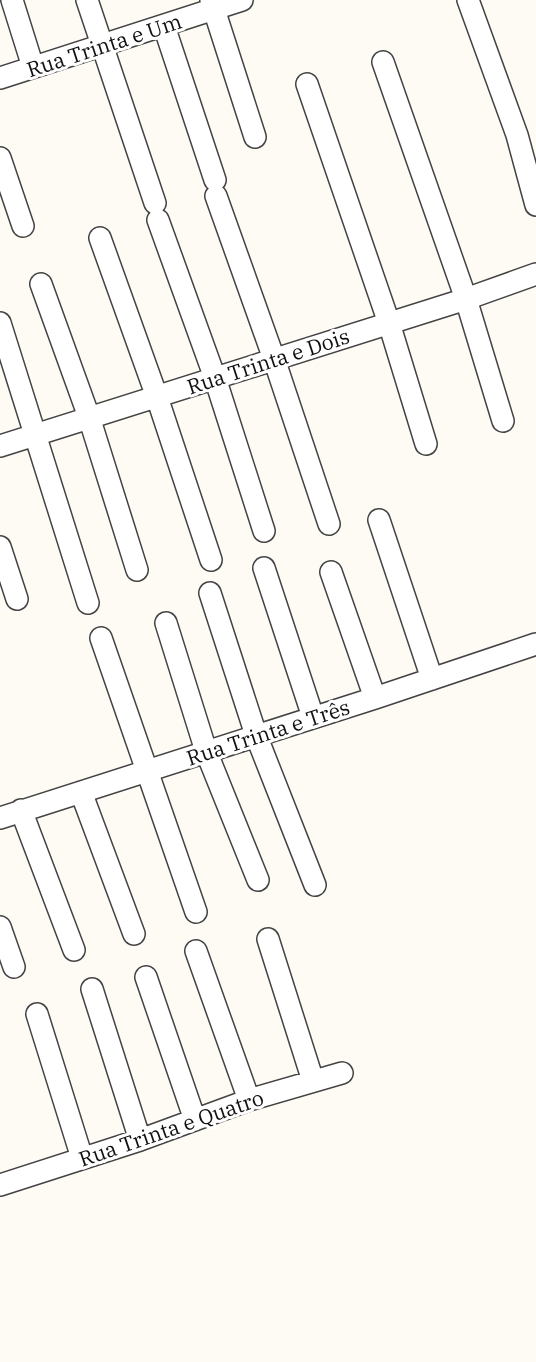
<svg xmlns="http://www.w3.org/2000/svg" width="536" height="1362" font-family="'IBM Plex Serif',serif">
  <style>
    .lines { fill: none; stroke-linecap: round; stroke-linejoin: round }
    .minor-casing { stroke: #434343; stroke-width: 24 }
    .minor { stroke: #fff; stroke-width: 21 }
    .labels { text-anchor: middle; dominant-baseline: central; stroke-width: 6; stroke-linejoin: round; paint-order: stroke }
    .street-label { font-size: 21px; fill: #101010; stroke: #fff }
  </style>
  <rect width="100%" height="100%" fill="#fefaf4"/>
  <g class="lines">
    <defs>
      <path id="minor" d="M12,0L33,67
        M87,0L155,203
        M211,0L255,137
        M468,0L517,135L536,205
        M164,26L215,180
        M383,62L466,299L503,421
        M0,78L242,0
        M307,84L389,323L426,444
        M0,158L23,226
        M216,196L274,359L329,524
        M158,220L215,378L264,531
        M100,238L157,397L211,560
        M41,284L89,417L137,570
        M0,323L88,603
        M0,446L466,299L536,274
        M379,520L432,679
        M0,547L17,599
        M264,568L313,717
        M331,572L375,698
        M210,593L256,735L315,885
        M166,623L206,751L258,880
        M101,638L196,912
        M81,792L134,934
        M21,810L74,950
        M0,818L375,698L536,644
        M0,927L14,967
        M268,939L313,1081
        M196,951L249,1100
        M146,977L195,1120
        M92,989L140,1140
        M37,1014L82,1158
        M0,1185L140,1140L249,1100L342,1073"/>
    </defs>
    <!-- minor casing -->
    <use href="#minor" class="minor-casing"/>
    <!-- minor -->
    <use href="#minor" class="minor"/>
  </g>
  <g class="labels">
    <!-- street labels -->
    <g class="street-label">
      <text transform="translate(104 45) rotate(-18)">Rua Trinta e Um</text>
      <text transform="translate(268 361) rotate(-18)">Rua Trinta e Dois</text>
      <text transform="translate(268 732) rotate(-18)">Rua Trinta e Três</text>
      <text transform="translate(171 1128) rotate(-19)">Rua Trinta e Quatro</text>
    </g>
  </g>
</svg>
